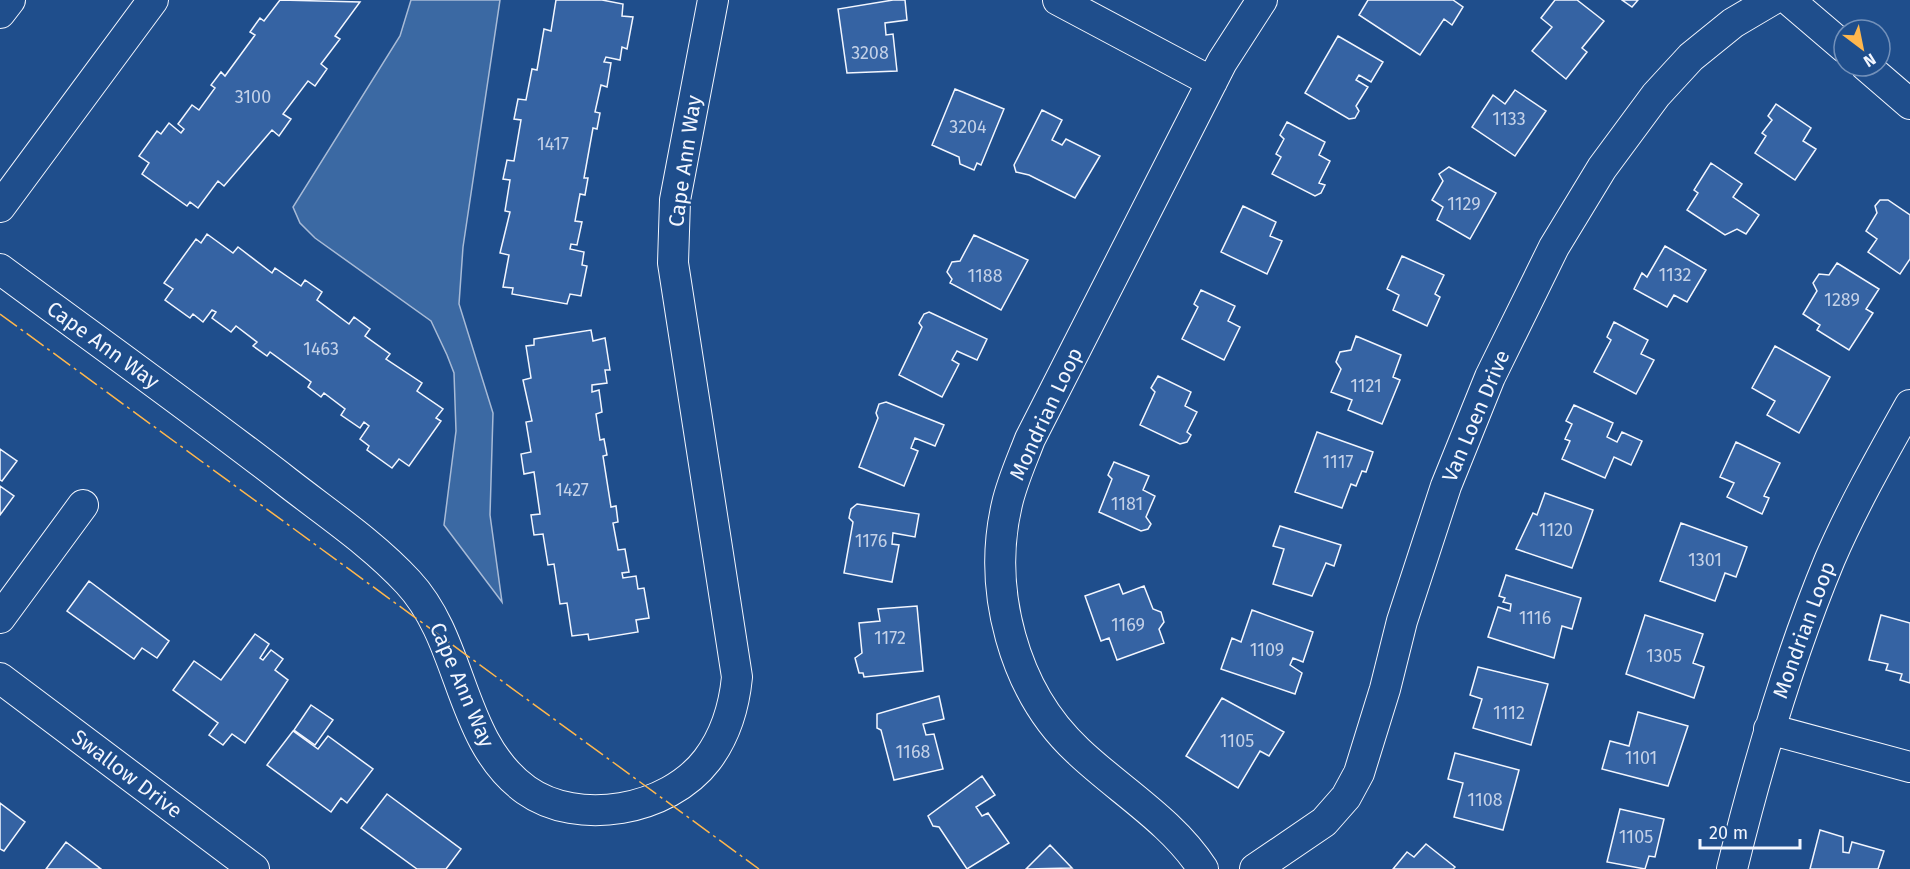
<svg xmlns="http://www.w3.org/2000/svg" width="1910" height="869" font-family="'Fira Sans',sans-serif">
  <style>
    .water { fill: #3b69a3; stroke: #a8bbd7; stroke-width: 1.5 }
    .building { fill: #3563a3; stroke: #f2f6ff; stroke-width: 1.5 }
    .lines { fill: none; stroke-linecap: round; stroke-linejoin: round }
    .minor-casing { stroke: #f2f6ff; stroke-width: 32 }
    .minor { stroke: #1f4e8c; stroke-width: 30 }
    .power { stroke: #ffb74d; stroke-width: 1.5; stroke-dasharray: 21 4.5 3 4.5; stroke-linecap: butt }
    .labels { text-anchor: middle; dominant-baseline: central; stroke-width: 4.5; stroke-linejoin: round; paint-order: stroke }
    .number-label { font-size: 18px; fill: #c3d1e8 }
    .street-label { font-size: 21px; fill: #f2f6ff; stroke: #1f4e8c }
  </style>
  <rect width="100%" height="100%" fill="#1f4e8c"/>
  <!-- water -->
  <path class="water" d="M411,0H500L463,247L459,304L493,413L490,515L502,602L444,525L456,431L454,373L447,355L431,321L315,238L300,223L293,207L400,36Z"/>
  <!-- building -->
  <path class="building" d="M280,0L360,2L335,36L340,39L321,64L327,69L315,86L308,81L283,114L291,119L279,136L272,130L224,186L218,181L198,208L190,202L187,206L142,174L149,163L139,156L157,131L161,134L169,123L181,133L184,129L178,124L192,105L199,110L215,88L211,85L221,72L225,76L255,35L250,32L260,18L264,21Z
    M556,0H602L623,4L622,16L633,17L627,49L622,47L620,60L606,57L604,62L611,63L607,87L601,85L595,112L600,113L597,129L593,128L584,178H588L585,195L580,194L575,221L582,222L577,245L571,244L570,249L584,252L582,265L587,266L581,296L570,294L567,304L512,294L513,288L503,287L509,255L500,253L510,212L505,211L510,180L503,179L507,160L514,161L521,120L514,119L518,99L526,100L532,69L537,70L544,29L551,31Z
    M893,0H905L907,20L885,23L886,35L893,34L897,71L847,73L838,9Z
    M1368,0H1453L1463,7L1452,25L1444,19L1420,55L1359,15Z
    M1555,0H1577L1604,21L1582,48L1587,52L1566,79L1532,51L1552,27L1541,18Z
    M1622,0H1638L1632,7Z
    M1338,36L1383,62L1371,82L1359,75L1356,80L1368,87L1356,106L1359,111L1355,118L1349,119L1305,93Z
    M955,89L1004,109L981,165L977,163L974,170L960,164L959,157L932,145Z
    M1515,90L1546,111L1515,156L1472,127L1493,95L1505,104Z
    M1776,104L1811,128L1803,141L1816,149L1795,180L1755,153L1766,136L1762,133L1772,120L1768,116Z
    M1042,110L1062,120L1052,140L1062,145L1066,139L1100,156L1075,198L1029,175L1016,172L1014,165Z
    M1287,122L1325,142L1319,155L1330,161L1319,183L1325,185L1321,193L1315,196L1272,174L1281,157L1276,154L1284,139L1280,135Z
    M1711,163L1742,184L1733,197L1759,215L1746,234L1737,229L1725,235L1687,210L1698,193L1694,190Z
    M1449,167L1496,193L1470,239L1437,220L1443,207L1432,200L1443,181L1439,174Z
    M1880,200H1888L1910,215V259L1900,274L1868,252L1877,239L1866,231L1877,213L1875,206Z
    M1243,206L1276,222L1270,236L1282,241L1267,274L1221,252Z
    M207,234L233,253L238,247L272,273L275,268L301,286L305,280L322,292L317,300L349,324L354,317L370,329L365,336L390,354L386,359L422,383L417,391L443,409L436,418L441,421L409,466L399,459L392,468L367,450L369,446L360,439L369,426L364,422L360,428L341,415L345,409L324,393L321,397L308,387L311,382L270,352L267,356L253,346L257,342L236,326L231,332L212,318L216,312L212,310L203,322L193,314L190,318L165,300L173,289L164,283L196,239L201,243Z
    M974,235L1028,260L1001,310L950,283L952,279L947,272L952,262L960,261Z
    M1665,246L1706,270L1687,302L1674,295L1667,307L1634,289L1642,273L1647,277Z
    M1402,256L1444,275L1435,294L1440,297L1427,326L1393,310L1399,295L1387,289Z
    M1837,263L1879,289L1866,309L1873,313L1849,350L1817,330L1820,325L1803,314L1817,291L1813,283L1819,274L1829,275Z
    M1201,290L1235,306L1228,321L1240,327L1224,360L1182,339L1198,307L1194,304Z
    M929,312L987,339L977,360L957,351L952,360L959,364L942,397L899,375L922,327L919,323L924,314Z
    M1614,322L1648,340L1641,354L1654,360L1636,394L1594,372L1611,340L1607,337Z
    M591,330L593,341L605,338L610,370H605L607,383L592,385V392L599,390L602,412L596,414L600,440L604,439L607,455L603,456L611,507L616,506L618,522L613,523L618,550L625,549L629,572L622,573L623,578L636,576L638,589L644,588L649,618L636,620L638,632L589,640L588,634L572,636L567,603L560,604L554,564L548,565L543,534L534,535L531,515L540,514L534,472L524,474L521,454L531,452L526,422L532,421L523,380L531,378L526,346L534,345V339Z
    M1356,336L1401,355L1393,377L1400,380L1382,424L1348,410L1352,400L1331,392L1341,369L1336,362L1340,352L1351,350Z
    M1775,346L1830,377L1799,433L1767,415L1775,401L1752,388Z
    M1158,376L1191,392L1185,406L1197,412L1187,432L1191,435L1187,442L1180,444L1140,425L1155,392L1151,388Z
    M886,402L944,425L935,446L915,438L911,448L918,451L904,486L859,467L878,418L876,413L879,404Z
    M1574,405L1613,423L1607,437L1617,442L1622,432L1642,441L1631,465L1614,457L1605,478L1562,459L1570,441L1565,439L1572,424L1566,421Z
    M1317,432L1373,452L1366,472L1362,471L1356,486L1351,484L1342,508L1295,492Z
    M1736,442L1780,463L1764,496L1769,498L1762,514L1727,497L1734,483L1720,477Z
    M0,449L17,461L2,481L0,480Z
    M1114,462L1149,476L1143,490L1155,496L1146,517L1151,524L1148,529L1141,531L1099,512L1112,479L1108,475Z
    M0,486L14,496L0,515Z
    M1545,493L1593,510L1572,568L1516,549L1533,513L1537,515Z
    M857,504L919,514L915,537L893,533L892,544L899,545L892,582L844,573L853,522L849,518L851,509Z
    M1681,523L1747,547L1736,577L1725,573L1715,601L1660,581Z
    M1280,526L1341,545L1334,566L1326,563L1312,596L1273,584L1284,549L1273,546Z
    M1506,575L1581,598L1572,629L1562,626L1554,658L1488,637L1498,607L1510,611L1511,604L1503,602L1505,598L1499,596Z
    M89,581L169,641L157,658L142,648L134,659L67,611Z
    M1119,584L1123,594L1144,586L1153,609L1161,612L1164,622L1159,629L1164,643L1117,660L1109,638L1101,641L1085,596Z
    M917,606L923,671L864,677L863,673H859L855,658L862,653L859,623L880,621L878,609Z
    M1252,610L1313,632L1303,662L1293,658L1290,665L1302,673L1295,694L1221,669L1232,638L1241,642Z
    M1645,615L1703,634L1693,663L1704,667L1694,698L1626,674Z
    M1881,615L1910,623V683L1900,680L1902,674L1886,670L1888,664L1869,660Z
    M255,634L269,644L260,658L263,660L271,650L283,659L275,670L288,680L245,743L232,734L223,745L209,735L218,723L173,690L194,661L221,680Z
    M1478,667L1548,684L1531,745L1473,728L1482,699L1470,695Z
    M939,696L944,719L923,724L926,735L934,734L943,769L894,780L881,730L877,728V714Z
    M1222,698L1284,732L1269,756L1260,751L1238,788L1186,756Z
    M311,705L333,720L315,745L294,730Z
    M1638,712L1688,726L1668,786L1602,769L1610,741L1629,746Z
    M293,731L318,749L328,736L373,769L347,803L341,798L331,812L267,765Z
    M1455,753L1519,770L1503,830L1454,817L1463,783L1448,779Z
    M982,776L995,795L976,807L982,816L988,813L1009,843L967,869L939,827L933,826L928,816Z
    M387,794L461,849L446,869H417L361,828Z
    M0,803L25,822L4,851L0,849Z
    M1620,809L1664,819L1655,857L1649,856L1645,869L1607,862Z
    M1820,830L1843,837V852L1849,853L1852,842L1884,851L1878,869H1810Z
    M66,842L101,869H46Z
    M1426,844L1455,867L1453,869H1393L1407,852L1414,857Z
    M1050,845L1072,868L1026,869Z"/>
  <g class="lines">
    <defs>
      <path id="minor" d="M1058,0L1212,82
        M1789,0L1844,47
        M0,13L10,0
        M1866,66L1910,104
        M0,207L153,0
        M0,269C96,340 193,409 287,482C328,514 373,544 408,582C464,642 458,741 526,790C578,827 668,811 707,760C726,735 734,708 737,677L673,263L675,200L713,0
        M0,618L83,505
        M0,678L254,869
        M1769,729L1910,767
        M1203,869C1172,821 1119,790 1078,751C1013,691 987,589 1007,504C1012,482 1022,460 1030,439L1222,62L1262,0
        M1255,869L1324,822L1346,797L1359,773L1385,689L1402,621L1446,486L1490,377L1554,247L1602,168L1656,95L1691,57L1733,23L1772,0
        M1732,869C1758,763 1788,660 1830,559C1853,506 1882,455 1910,405"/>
    </defs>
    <!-- minor casing -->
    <use href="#minor" class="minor-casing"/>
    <!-- minor -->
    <use href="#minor" class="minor"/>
    <!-- power -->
    <path class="power" d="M0,314L759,869"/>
  </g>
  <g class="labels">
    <!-- number labels -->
    <g class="number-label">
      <text x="870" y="53">3208</text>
      <text x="253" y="97">3100</text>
      <text x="1509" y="119">1133</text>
      <text x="968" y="127">3204</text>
      <text x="553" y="144">1417</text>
      <text x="1464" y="204">1129</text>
      <text x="1675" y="275">1132</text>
      <text x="985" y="276">1188</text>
      <text x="1842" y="300">1289</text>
      <text x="321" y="349">1463</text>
      <text x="1366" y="386">1121</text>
      <text x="1338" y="462">1117</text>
      <text x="572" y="490">1427</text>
      <text x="1127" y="504">1181</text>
      <text x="1556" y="530">1120</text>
      <text x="871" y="541">1176</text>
      <text x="1705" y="560">1301</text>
      <text x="1535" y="618">1116</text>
      <text x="1128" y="625">1169</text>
      <text x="890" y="638">1172</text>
      <text x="1267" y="650">1109</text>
      <text x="1664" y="656">1305</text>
      <text x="1509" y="713">1112</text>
      <text x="1237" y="741">1105</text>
      <text x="913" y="752">1168</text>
      <text x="1641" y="758">1101</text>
      <text x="1485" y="800">1108</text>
      <text x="1636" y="837">1105</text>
    </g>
    <!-- street labels -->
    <g class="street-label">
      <text transform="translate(685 161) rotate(-82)">Cape Ann Way</text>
      <text transform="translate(103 345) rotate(36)">Cape Ann Way</text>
      <text transform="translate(1046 414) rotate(-65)">Mondrian Loop</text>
      <text transform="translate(1476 416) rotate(-67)">Van Loen Drive</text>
      <text transform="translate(1804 630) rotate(-70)">Mondrian Loop</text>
      <text transform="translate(462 685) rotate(67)">Cape Ann Way</text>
      <text transform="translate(127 774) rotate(37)">Swallow Drive</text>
    </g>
  </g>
  <!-- north arrow -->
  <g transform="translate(1862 48) rotate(148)"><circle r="28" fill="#1f4e8c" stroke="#7391ba" stroke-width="1.5"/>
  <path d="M0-4.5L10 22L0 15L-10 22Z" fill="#ffb74d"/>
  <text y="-9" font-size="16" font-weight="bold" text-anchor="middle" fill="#f2f6ff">N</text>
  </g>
  <!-- scale -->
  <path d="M1700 839v9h100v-9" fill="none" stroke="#f2f6ff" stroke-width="3"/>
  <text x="1709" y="839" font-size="18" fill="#f2f6ff" stroke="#1f4e8c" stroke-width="4.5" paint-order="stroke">20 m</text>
</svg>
